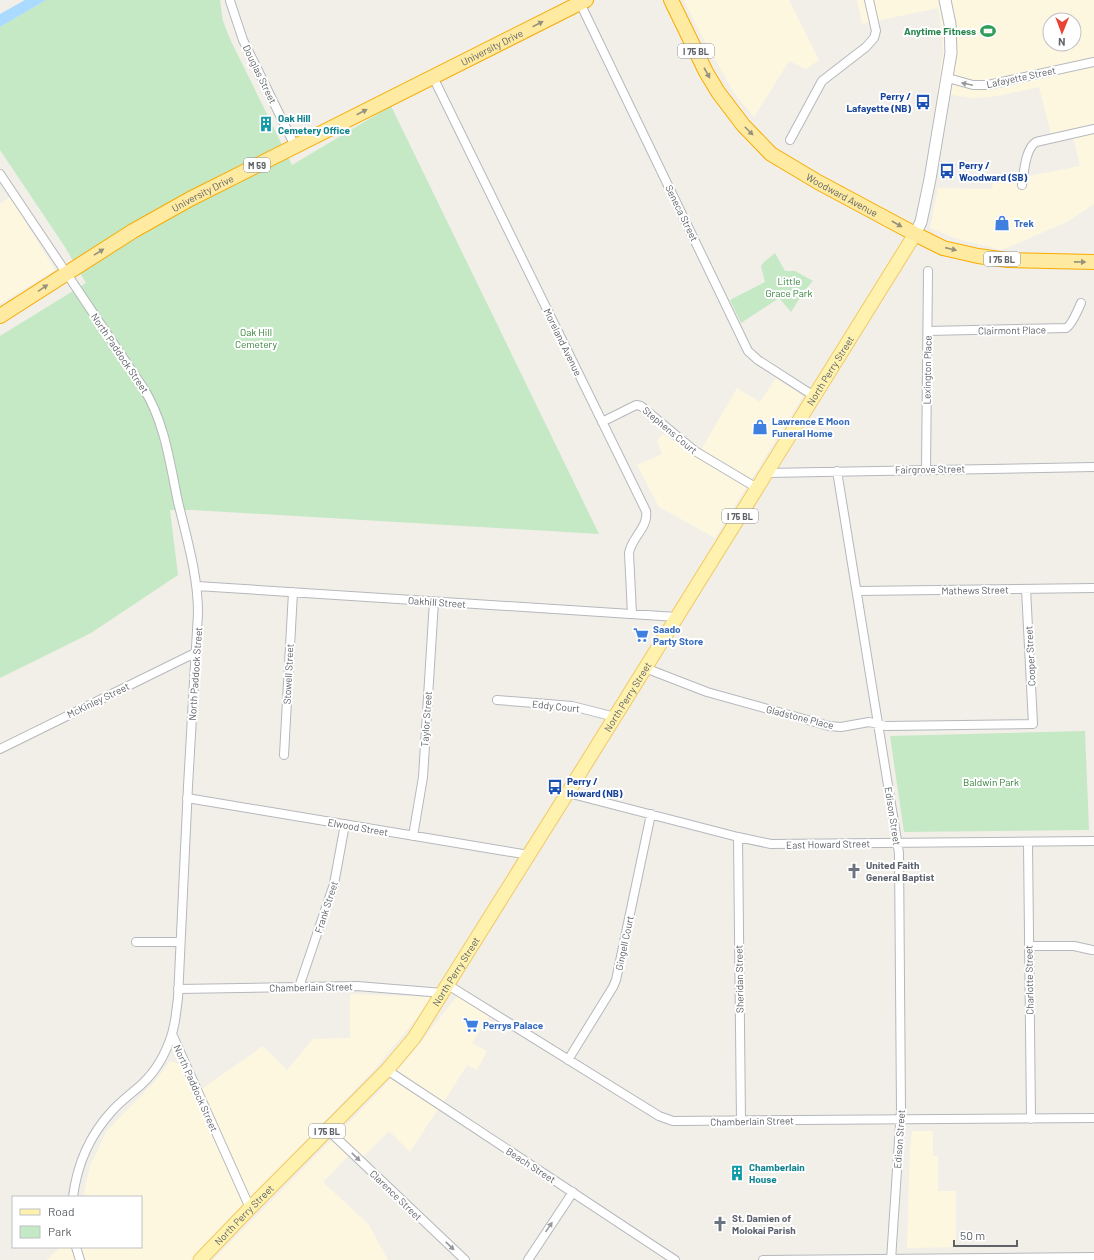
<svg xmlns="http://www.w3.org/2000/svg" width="1094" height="1260" font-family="Barlow,sans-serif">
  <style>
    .commercial { fill: #fef7e0; fill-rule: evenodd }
    .green { fill: #c5e8c5 }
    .water { fill: #aadaff }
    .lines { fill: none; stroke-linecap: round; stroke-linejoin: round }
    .minor-casing { stroke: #b5b8bc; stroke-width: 10 }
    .tertiary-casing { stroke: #b5b8bc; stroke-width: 13 }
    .primary-casing { stroke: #f2c960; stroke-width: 15 }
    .trunk-casing { stroke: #f9ab00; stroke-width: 16 }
    .minor { stroke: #fff; stroke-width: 8 }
    .tertiary { stroke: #fff; stroke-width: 11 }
    .primary { stroke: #fff2af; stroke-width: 13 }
    .trunk { stroke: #feeaa1; stroke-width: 14 }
    .oneway { fill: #97927c }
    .oneway2 { fill: #979a9d }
    .labels { text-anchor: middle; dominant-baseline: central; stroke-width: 4; stroke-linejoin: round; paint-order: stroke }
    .shield { fill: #fff; stroke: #8f9295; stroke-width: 1 }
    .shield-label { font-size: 9px; font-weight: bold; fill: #5f6368 }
    .leisure-label { font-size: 10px; font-weight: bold; fill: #27864d; stroke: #fff; text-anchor: end }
    .street-label { font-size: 10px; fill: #5f6368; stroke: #fff }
    .transit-label { font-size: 10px; font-weight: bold; fill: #164399; stroke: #fff; text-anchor: start }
    .culture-label { font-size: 10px; font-weight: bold; fill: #0d838f; stroke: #fff; text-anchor: start }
    .shop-label { font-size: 10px; font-weight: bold; fill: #366cbe; stroke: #fff; text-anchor: start }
    .park-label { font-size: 10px; fill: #348238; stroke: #fff }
    .worship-label { font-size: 10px; font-weight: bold; fill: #5b616d; stroke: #fff; text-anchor: start }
  </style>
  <rect width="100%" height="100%" fill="#f1efe8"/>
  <!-- commercial -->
  <path class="commercial" d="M684,0H789L819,60L806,69L789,61L754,117L734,93L698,29Z
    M857,0H1094V204L1067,222L1002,250L957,239L930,228L938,188L992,189L993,183L1080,166L1073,137L1053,142L1039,87L998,96L974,98L937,93L943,52L942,30L938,8L862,24ZM1050,20H1074V44H1050Z
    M10,197L55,270L0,304V204Z
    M776,378L803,396L715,538L659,507L637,465L662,454L657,441L663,434L697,457L737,388L760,402Z
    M350,994L431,997L430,1002L373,1071L191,1260H47L60,1247H141V1197H83L90,1166L106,1132L157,1079L170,1061L180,1065L192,1094L203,1088L263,1046L287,1070L313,1039L350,1038Z
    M457,996L489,1017L472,1043L487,1051L477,1070L467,1065L445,1100L436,1112L410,1152L389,1131L363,1157L355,1149L323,1182L369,1225L388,1260H213L381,1090L417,1047Z
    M912,1131H933V1156H938V1191H956V1247L907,1248L910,1148Z"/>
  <!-- green -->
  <path class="green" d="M46,0H220L223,21L230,39L292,165L391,106L599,534L193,510H170L178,575L91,633L0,678V336L86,283L65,247L0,150V27Z
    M775,253L785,271H795L813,281L805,290L791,312L779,298L741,323L730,300L765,282L761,266L764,262Z
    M1085,731L1089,830L904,832L890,736Z"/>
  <!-- water -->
  <path class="water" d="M25,0H46L0,27V14Z"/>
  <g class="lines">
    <defs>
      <path id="minor" d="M230,1L243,40L295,146
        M580,3L748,351L758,360L814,396
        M433,77L646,511C649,527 631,538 629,553L632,614
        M948,78L973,85H988L1094,62
        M790,140L822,81L866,47L874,38L876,31L869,0
        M0,174L144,389C165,423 170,464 178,502C187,539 198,576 198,613L188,786L178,998L175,1021L172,1034L250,1208
        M1022,185C1024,173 1025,149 1036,142L1094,129
        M928,331L1066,328C1071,326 1078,310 1081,303
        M602,422L636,405L641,406L695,451L757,488
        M926,470L928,271
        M837,471L899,853L901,1110L891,1260
        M767,473L1094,467
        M197,586L677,617
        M857,591L1094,588
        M645,668L707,692L829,726L841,727L869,722L886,726L1033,724L1026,589
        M497,700L572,706L615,717
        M0,749L197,652
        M284,755L293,592
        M568,793L738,837L771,844L1094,841
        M187,798L529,855
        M413,836L423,777L434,601
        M738,837L741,1122
        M1028,842L1031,1119
        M136,942H180
        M1029,946H1074L1092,950
        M448,985L659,1116L673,1121L1094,1118
        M299,987L334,884L345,824
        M178,989L357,986L443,993
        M568,1060L613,987L616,980L651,814
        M387,1070L675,1260
        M328,1130L465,1260
        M73,1197C77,1165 90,1135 112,1111C121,1101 132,1093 142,1084C156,1071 166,1053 172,1034
        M76,1247L80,1260
        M528,1260L573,1192
        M763,1260L1094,1257"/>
      <path id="tertiary" d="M915,234L921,222L930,179L951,53L950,24L945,0"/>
      <g id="primary">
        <path id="s1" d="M200,1260L250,1208L387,1070L414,1038L575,781L915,234"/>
      </g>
      <g id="trunk">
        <path id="s2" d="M671,0L706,72L718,92L743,125L771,154L818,182L915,234L943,248L978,256L1008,260L1094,262"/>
        <path id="s3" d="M0,316L133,231L190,199L586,0"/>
      </g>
    </defs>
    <!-- minor casing -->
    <use href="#minor" class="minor-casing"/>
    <!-- tertiary casing -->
    <use href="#tertiary" class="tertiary-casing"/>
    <!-- primary casing -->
    <use href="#primary" class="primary-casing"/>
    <!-- trunk casing -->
    <use href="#trunk" class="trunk-casing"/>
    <!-- minor -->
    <use href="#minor" class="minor"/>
    <!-- tertiary -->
    <use href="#tertiary" class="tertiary"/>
    <!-- primary -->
    <use href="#primary" class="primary"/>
    <!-- trunk -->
    <use href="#trunk" class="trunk"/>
  </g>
  <!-- one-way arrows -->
  <defs><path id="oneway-solid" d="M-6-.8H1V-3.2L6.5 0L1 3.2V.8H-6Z"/></defs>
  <g class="oneway">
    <use href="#oneway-solid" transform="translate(538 24) rotate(-27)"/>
    <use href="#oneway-solid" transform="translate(707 73) rotate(61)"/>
    <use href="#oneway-solid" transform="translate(362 112) rotate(-27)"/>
    <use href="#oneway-solid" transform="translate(749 131) rotate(45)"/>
    <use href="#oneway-solid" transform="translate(897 224) rotate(30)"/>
    <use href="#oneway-solid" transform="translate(951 249) rotate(13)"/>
    <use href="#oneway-solid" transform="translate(99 252) rotate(-32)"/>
    <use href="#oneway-solid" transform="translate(1080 262) rotate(1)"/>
    <use href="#oneway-solid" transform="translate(43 288) rotate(-34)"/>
  </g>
  <g class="oneway2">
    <use href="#oneway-solid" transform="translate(967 84) rotate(-168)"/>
    <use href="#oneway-solid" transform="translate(356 1157) rotate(44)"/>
    <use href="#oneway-solid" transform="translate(549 1227) rotate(-56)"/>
    <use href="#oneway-solid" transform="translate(450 1246) rotate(44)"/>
  </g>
  <!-- icons -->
  <defs>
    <symbol id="stadium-bare" viewBox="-9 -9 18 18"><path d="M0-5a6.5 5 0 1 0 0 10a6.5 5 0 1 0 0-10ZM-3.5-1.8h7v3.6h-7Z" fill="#2e9e5b" stroke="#fff" stroke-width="2.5" paint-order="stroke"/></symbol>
    <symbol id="bus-bare" viewBox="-9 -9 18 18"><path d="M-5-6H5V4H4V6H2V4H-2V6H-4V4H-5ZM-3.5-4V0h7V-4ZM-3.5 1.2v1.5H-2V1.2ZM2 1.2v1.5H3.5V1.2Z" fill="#1a4fb4" stroke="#fff" stroke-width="2.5" paint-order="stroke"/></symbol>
    <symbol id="building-bare" viewBox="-9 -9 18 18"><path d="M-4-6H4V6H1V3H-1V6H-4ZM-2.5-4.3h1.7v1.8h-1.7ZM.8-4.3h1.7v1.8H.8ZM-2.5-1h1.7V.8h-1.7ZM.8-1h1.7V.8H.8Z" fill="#0f9aa8" stroke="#fff" stroke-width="2.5" paint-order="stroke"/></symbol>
    <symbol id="shop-bare" viewBox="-9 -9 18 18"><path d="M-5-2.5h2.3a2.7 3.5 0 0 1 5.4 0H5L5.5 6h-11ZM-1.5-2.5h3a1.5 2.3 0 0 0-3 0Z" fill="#3f7fe0" stroke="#fff" stroke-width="2.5" paint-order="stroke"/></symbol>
    <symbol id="supermarket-bare" viewBox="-9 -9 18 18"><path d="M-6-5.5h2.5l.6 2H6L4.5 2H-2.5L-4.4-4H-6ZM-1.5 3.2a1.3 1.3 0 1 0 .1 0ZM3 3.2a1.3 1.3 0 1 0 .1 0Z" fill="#3f7fe0" stroke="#fff" stroke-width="2.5" paint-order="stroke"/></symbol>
    <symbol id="church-bare" viewBox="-9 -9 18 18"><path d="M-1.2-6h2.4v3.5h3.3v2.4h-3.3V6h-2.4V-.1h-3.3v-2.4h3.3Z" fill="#6b7280" stroke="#fff" stroke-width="2.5" paint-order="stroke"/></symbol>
  </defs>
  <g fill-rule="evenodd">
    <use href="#stadium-bare" x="977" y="20" width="22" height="22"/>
    <use href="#bus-bare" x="912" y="91" width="22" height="22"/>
    <use href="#building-bare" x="255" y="113" width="22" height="22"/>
    <use href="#bus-bare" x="936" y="160" width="22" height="22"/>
    <use href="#shop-bare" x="991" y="212" width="22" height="22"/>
    <use href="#shop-bare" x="749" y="416" width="22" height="22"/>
    <use href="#supermarket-bare" x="630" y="624" width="22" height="22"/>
    <use href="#bus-bare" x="544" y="776" width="22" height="22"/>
    <use href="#church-bare" x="843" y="860" width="22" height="22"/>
    <use href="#supermarket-bare" x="460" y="1014" width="22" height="22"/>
    <use href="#building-bare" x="726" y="1162" width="22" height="22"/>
    <use href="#church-bare" x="709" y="1213" width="22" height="22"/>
  </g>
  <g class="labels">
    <!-- shield labels -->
    <g class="shield">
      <rect x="678" y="44" width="36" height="14" rx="3"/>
      <rect x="244" y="158" width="26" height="14" rx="3"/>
      <rect x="984" y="252" width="36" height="14" rx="3"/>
      <rect x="722" y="509" width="36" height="14" rx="3"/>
      <rect x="309" y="1124" width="36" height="14" rx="3"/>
    </g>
    <g class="shield-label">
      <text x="696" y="51">I 75 BL</text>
      <text x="257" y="165">M 59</text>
      <text x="1002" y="259">I 75 BL</text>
      <text x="740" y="516">I 75 BL</text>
      <text x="327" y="1131">I 75 BL</text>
    </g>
    <!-- leisure labels -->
    <g class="leisure-label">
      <text x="976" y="31">Anytime Fitness</text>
    </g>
    <!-- street labels -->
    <g class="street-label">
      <text stroke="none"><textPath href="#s3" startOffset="561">University Drive</textPath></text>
      <text transform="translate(260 74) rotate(64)">Douglas Street</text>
      <text transform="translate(1021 77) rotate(-12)">Lafayette Street</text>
      <text stroke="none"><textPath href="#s3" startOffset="237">University Drive</textPath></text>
      <text stroke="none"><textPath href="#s2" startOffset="267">Woodward Avenue</textPath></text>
      <text transform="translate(682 213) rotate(64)">Seneca Street</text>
      <text transform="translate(1012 330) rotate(-1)">Clairmont Place</text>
      <text transform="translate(563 342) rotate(64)">Moreland Avenue</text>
      <text transform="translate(120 353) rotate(56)">North Paddock Street</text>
      <text stroke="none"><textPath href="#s1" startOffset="1095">North Perry Street</textPath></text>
      <text transform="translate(927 370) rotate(-89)">Lexington Place</text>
      <text transform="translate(670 430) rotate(40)">Stephens Court</text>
      <text transform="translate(930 469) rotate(-1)">Fairgrove Street</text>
      <text transform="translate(975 590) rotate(-1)">Mathews Street</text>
      <text transform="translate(437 602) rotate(4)">Oakhill Street</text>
      <text transform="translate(1030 656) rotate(-93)">Cooper Street</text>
      <text transform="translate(195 674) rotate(-86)">North Paddock Street</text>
      <text transform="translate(288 674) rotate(-87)">Stowell Street</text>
      <text stroke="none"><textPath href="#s1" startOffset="711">North Perry Street</textPath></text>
      <text transform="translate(98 700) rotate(-26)">McKinley Street</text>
      <text transform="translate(556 706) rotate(6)">Eddy Court</text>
      <text transform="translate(800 717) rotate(14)">Gladstone Place</text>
      <text transform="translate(426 719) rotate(-86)">Taylor Street</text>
      <text transform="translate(893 816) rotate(81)">Edison Street</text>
      <text transform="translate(358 827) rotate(10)">Elwood Street</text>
      <text transform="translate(828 844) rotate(-1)">East Howard Street</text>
      <text transform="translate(326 907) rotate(-72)">Frank Street</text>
      <text transform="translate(624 943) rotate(-78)">Gingell Court</text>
      <text stroke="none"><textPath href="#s1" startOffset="387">North Perry Street</textPath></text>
      <text transform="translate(739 979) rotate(-91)">Sheridan Street</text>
      <text transform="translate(1029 980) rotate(-91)">Charlotte Street</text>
      <text transform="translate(311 987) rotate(-1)">Chamberlain Street</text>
      <text transform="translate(196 1088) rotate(66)">North Paddock Street</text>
      <text transform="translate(752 1121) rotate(-1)">Chamberlain Street</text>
      <text transform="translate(899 1139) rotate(-86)">Edison Street</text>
      <text transform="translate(531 1165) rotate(33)">Beach Street</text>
      <text transform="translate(396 1195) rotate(44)">Clarence Street</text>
      <text stroke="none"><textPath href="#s1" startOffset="63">North Perry Street</textPath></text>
    </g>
    <!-- transit labels -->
    <g class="transit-label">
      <text x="911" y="96" text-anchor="end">Perry /<tspan x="911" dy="12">Lafayette (NB)</tspan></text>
      <text x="959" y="165">Perry /<tspan x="959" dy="12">Woodward (SB)</tspan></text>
      <text x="567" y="781">Perry /<tspan x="567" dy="12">Howard (NB)</tspan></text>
    </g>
    <!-- culture labels -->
    <g class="culture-label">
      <text x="278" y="118">Oak Hill<tspan x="278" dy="12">Cemetery Office</tspan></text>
      <text x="749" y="1167">Chamberlain<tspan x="749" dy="12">House</tspan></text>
    </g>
    <!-- shop labels -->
    <g class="shop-label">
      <text x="1014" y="223">Trek</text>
      <text x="772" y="421">Lawrence E Moon<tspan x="772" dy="12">Funeral Home</tspan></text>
      <text x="653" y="629">Saado<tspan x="653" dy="12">Party Store</tspan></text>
      <text x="483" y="1025">Perrys Palace</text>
    </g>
    <!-- park labels -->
    <g class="park-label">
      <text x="789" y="281">Little<tspan x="789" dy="12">Grace Park</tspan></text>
      <text x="256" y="332">Oak Hill<tspan x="256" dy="12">Cemetery</tspan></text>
      <text x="991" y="782">Baldwin Park</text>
    </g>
    <!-- worship labels -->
    <g class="worship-label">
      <text x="866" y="865">United Faith<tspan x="866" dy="12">General Baptist</tspan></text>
      <text x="732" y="1218">St. Damien of<tspan x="732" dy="12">Molokai Parish</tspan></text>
    </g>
  </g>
  <!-- legend -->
  <rect x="12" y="1196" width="130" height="52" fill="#ffffff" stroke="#bfc1c3"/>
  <rect x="20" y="1209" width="20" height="6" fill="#fff2af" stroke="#bfc1c3"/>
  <text x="48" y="1216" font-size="12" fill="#5f6368">Road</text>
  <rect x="20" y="1226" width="20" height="12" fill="#c5e8c5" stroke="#bfc1c3"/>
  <text x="48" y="1236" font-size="12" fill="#5f6368">Park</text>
  <!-- north arrow -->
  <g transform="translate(1062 32) rotate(181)"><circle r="19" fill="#ffffff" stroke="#bfc1c3"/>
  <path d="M0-3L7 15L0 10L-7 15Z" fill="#ea4335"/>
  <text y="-6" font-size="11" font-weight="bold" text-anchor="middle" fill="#5f6368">N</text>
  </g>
  <!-- scale -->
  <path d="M954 1240v6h63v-6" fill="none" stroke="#5f6368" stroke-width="2"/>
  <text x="960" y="1240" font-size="12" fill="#5f6368" stroke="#ffffff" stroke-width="3" paint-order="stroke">50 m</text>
</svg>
